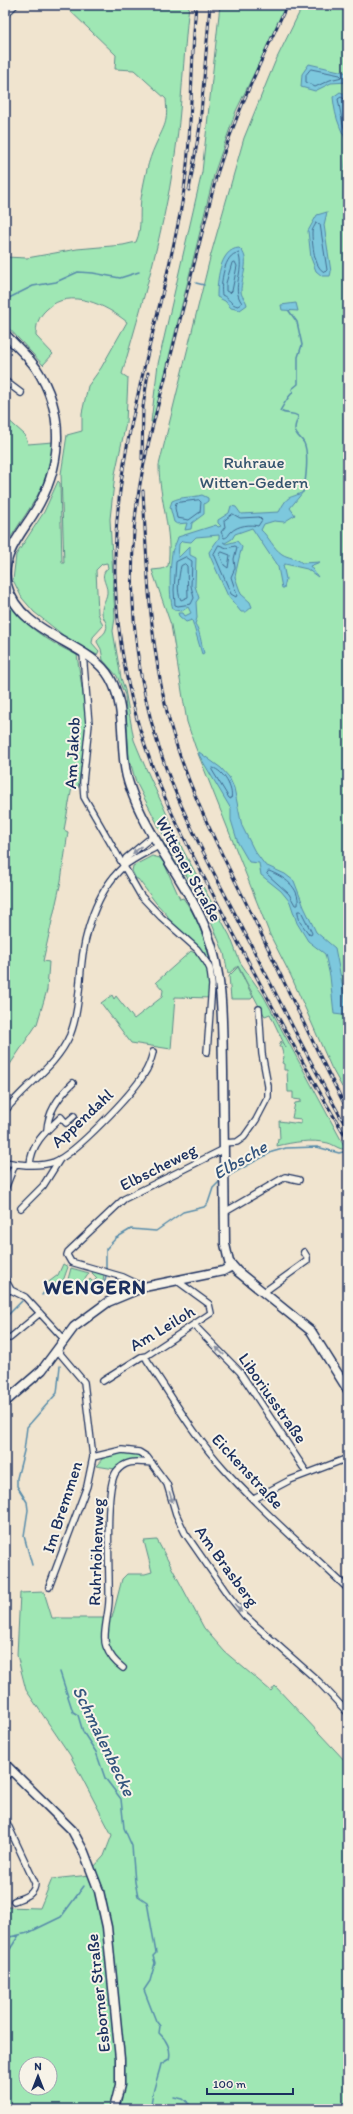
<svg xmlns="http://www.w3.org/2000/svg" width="353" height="2114" font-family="Itim,sans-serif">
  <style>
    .green { fill: #9fe7b4; stroke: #5d8b89; fill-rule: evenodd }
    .water { fill: #7dc8dd; stroke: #568baa }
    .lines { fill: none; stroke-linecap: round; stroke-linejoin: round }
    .shore { stroke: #426c91; stroke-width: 1 }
    .stream { stroke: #568baa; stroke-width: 1.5 }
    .minor-casing { stroke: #1b2f5e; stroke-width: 8 }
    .secondary-casing { stroke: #1b2f5e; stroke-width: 11 }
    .minor { stroke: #f7f3e8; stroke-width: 5.5 }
    .secondary { stroke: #f7f3e8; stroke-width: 8 }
    .rail-casing { stroke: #1b2f5e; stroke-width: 3 }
    .rail { stroke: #f7f3e8; stroke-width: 1.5; stroke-dasharray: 4.5; stroke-linecap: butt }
    .oneway { fill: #8991a3 }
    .labels { text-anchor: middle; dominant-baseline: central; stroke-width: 4; stroke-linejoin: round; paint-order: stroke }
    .park-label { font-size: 17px; fill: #35546f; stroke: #f7f3e8 }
    .street-label { font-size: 17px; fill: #1b2f5e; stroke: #f7f3e8 }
    .water-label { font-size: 18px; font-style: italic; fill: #34557e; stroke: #f7f3e8 }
    .district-label { font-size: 21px; font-weight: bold; letter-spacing: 1px; fill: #1b2f5e; stroke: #f7f3e8 }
  </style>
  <rect width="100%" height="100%" fill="#f0e4cf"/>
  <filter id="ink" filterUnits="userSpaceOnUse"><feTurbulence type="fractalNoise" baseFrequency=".025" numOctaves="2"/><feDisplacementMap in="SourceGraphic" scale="8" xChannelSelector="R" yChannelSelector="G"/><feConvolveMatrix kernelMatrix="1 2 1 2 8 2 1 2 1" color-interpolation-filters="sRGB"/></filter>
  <g filter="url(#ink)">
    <!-- green -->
    <path class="green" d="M64,5H189C183,57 182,110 174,162C163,234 142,304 122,374L128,378L126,423L115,474L110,519L115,618L113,631L121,678L125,690L134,740L144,764L183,850L230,936L240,962L263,995L346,1149C339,1150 335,1145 328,1143C311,1139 294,1142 277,1146L278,1139H280L279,1121L301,1124V1119L292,1118L295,1103L301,1102V1100L293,1099V1092H288L287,1070H284V1064L282,1063L284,1057L281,1047H279L281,1041L286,1048L270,1014L265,1016L261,1010L238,966L228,974L224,953L209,917L196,892L160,829L136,782L129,758L125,695L117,676L103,660L101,649L97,642C98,636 104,636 106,630C109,623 102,619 102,612C101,605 108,598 107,590C106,582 99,575 108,568L107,563L102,564L96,570L98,613L103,626L93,637L92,643L99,651L97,655L68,639L34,612L22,598L13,580L16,555L44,512L58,481L60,483L62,563H64L61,474L67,435L82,431V413L88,386L101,368L127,322C106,305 70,287 47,309C38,317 36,325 36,336L53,354L43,365L5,324V257L27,258L77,249L123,245L136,242C143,227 138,210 142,193C145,177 148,161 155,146C165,124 168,124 166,99L134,70L115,69L116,55Z
      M220,5H287L236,111L215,171L153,422H151L158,364L202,172Z
      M303,5H348V1092L342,1087L331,1067L291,976L270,935L195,746L187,722L171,625L152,570L162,569L168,566C173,531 159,499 159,465L211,254L244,138L275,62Z
      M5,417L25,435L28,444L53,442C51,463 45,484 33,503C24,518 13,532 5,548Z
      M5,595C18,623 49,642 77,655L86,714L85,741L78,788L72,787L64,830L68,832L61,881L43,961L49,962L47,990L37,1024L5,1072Z
      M151,823L187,880L208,924L219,956L224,1005L203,914L192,891Z
      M152,856L160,858L164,863L180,899L183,898C196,915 205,938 210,959L190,938L166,920L168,916L156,903L138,879H136L132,871L133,866Z
      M191,951C212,962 210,978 211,998L175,997L171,1049L131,1043L101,1003L112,995L114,999L116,996L134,1019L162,997L163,990L156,982Z
      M238,967L253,997L251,999H231L229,976Z
      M63,1264L68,1267L63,1281L47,1286L45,1292L46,1284L58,1275Z
      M71,1268L89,1273L81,1285L67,1283Z
      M93,1271L104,1275L102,1285L99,1290L85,1287L90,1279L93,1282L97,1278L92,1273Z
      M123,1452L139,1455L144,1460L126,1461L115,1469L96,1466L104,1457Z
      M157,1540L204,1628L225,1652L271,1691L275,1686L348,1764V2109H116V2001L93,1868L104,1856L112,1835L70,1755L26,1690L17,1655L20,1593L44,1592L52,1618H112L122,1579L127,1574H145L152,1572L144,1541Z
      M90,1875L100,1905L107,1958L117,2076L111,2109H5V1907L40,1908L52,1879ZM26,2064H50V2088H26Z"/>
    <!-- water -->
    <path class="water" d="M309,64L348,73V82L331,83L315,91L301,87L302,74Z
      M340,92L345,94L347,99L348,177C341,166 350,156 347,144C346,138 342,133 340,127C336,118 334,107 333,97Z
      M327,212L324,225L331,272L330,276H322L316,271L311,258L308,231L317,215Z
      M239,248C252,258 241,277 241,291C241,297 246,299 247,305L240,310L231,308L225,301L217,297C217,283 219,249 239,248Z
      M296,303L298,311L282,310L281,305Z
      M303,492L290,508L295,515L284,522L274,521L264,524L261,530C269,537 273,548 282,554C288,558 297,558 302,563L320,562L310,566L318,577L307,569L285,564L283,565L286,579L284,588H282L278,567L252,528L235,534L232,539L225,543L223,542L226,544L237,541L242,547C239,557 237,567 235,577L241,594L250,602L252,607L246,612H241L228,596L210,556L209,552L219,538V535L196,537L191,542L182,541L179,544L178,558L190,546V555L196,558L195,586L199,598L196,602L197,618L195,624C200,630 201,644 204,653L202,654L192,620L186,622L179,616L178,613H183L185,616L191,613L188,607L182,611L174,610C168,603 170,557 173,549C175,545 177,541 178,537L216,525L218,527L221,526L218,523V520L229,513L231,506L236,507L241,514L279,512C289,493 288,500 303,492Z
      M202,495L208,498V501L204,504V514L192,523L191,529L185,530L187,523L177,524L174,522L170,507L172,501C182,496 192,498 202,495Z
      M199,752L221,768L229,777L234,788L242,826L254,850L265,865L285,874L294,881L304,907L316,932L335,948L348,1013L342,1015L334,1014L330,976L325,954L308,941L297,923L290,902L281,891L261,875L259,863L249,862L238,843L231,820V809L199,755Z"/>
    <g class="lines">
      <!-- shore -->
      <path class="shore" d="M311,69L340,75L342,77L330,80L315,87L306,82V75Z
        M348,101L341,97L338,99L343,125L348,136
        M316,223L320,224L327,270L325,272C314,269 312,242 312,232C312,229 315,226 316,223Z
        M238,253C246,270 230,287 242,303L238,306C231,305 229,298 222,295C220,285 224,253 238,253Z
        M235,262L237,266L232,291L230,293L226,291V283L232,263Z
        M199,500L201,502L200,512L189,520L177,518L175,508L176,503Z
        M233,514L240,518L259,517L262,520L258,526C251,524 238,525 231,532C228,535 229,537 224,538L221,532L225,527L224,521Z
        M219,545L227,548L235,546L237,547L234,559L235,568L231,577L237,595L236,597L231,594L214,554Z
        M222,552L230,555L228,568L224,565L220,555Z
        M186,557L192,561L191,586L194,598L191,604L178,606L175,605L174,590L176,562Z
        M185,564L187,566L188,597L181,600C176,592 179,575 181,566Z
        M213,768C223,770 234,789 231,799L229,798L212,770Z
        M269,871C284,877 300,887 298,905H295L289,894L267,874Z
        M298,911H301L312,933L311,935L309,934L300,922Z"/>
      <!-- stream -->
      <path class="stream" d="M196,283L204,285
        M5,300L33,286L56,282L78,272L93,273L120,278L139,272
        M289,311L297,322L302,345L298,357V384L292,389L293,392C287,398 284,404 280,411C287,415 292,412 298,416C298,421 295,423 295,428C294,435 301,437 304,443C309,453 306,481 303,492
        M228,1176L272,1152L286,1148L317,1147L339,1153L347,1151
        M42,1295L49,1287L60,1284L99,1291L103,1287L106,1276V1249L116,1238L131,1229L156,1231L183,1212L204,1207L208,1203L213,1188L221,1180
        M5,1318L22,1301
        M32,1565L24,1536L28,1510L27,1502L17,1486V1478L24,1451L27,1427L57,1393L60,1366
        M60,1672L73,1712L78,1715L83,1732L96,1752L105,1778L121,1799L124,1828L132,1846L135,1882L138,1896L147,1902L156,1953L153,1956L155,1963L150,1981L144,1990L156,2021L160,2026L159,2033C166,2039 172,2050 169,2059L161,2064C158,2078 150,2096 151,2109
        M5,1938L28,1933L61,1917L84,1886
        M5,1957L19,1935
        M174,2097L183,2099L195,2109"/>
      <defs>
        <path id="minor" d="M5,15L15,5
          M5,381L21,393
          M83,654L89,724L83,782L84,797L141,896L161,917L197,949L207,963L210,969L212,985L207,1052
          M124,866L126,858L154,835
          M5,1111C26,1084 56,1067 70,1035C78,1015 79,991 81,969C84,934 96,892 123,867C133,858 148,852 160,845
          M47,1130C48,1111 59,1096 73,1083
          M223,1143L237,1142L244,1137L256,1120L268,1097V1086L262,1054L259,1009
          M5,1162C20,1165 39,1167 54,1162C75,1154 132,1094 144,1074C149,1067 151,1060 153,1052
          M30,1165C31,1144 46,1131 61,1117L66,1123L74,1116
          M5,1189L15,1164
          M21,1208L43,1186L60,1159
          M225,1212L285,1177L299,1180
          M5,1279L11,1290
          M144,1287L123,1277L71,1262L67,1255L68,1252L124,1199L224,1149
          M11,1290L25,1297L64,1339
          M5,1292L11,1290
          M264,1292L307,1261V1257L304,1252
          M194,1325L240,1372L307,1473
          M10,1338L40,1313
          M146,1356L147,1360C172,1397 194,1436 224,1469C262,1512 307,1549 348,1589
          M103,1381L141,1357L146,1356L211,1313L209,1304L176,1280
          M93,1457L122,1450L139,1452L147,1457L167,1484L176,1514L185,1533L228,1595L245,1616L318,1681L348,1713
          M254,1499L290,1480L348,1458
          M49,1587L87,1486L93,1457L84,1382L57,1350
          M123,1668C116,1663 109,1654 106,1646C102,1635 109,1613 109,1600C110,1576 104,1489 116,1472C126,1459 138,1462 152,1463
          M5,1778L11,1771
          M5,1819L35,1883C35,1895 24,1897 14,1901"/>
        <path id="secondary" d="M5,334C15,345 27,355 36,368C67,415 62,470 32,516C19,536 0,558 7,585C19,635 90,642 110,678C129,711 117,752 130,787C148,840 189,883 208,935C224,978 222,1026 223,1071C224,1129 224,1186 225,1244L229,1262L237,1271L311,1331L348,1390
          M5,1402L42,1370L74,1327L108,1302L144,1287L223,1271L232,1266
          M5,1764L72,1830L84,1852L99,1891L107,1927L120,2059V2085L114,2109"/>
      </defs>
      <!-- minor casing -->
      <use href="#minor" class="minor-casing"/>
      <!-- secondary casing -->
      <use href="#secondary" class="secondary-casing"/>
      <!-- minor -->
      <use href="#minor" class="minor"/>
      <!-- secondary -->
      <use href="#secondary" class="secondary"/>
      <defs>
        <path id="rail" d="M196,5C190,71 193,137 182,203C160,327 113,446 115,574C117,654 136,734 169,807C191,854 216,900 240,946C275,1011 309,1077 348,1140
          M287,5C261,61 235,115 217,174C200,240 183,306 167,371C153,424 138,477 134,531C128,612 139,695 167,771C188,826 217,879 244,931C278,998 311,1065 348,1130
          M189,190L200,126L210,5
          M142,459L143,407L148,373
          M143,491C147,564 149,640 167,712C185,786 222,854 256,923C286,986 315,1049 348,1111"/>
      </defs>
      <!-- rail casing -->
      <use href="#rail" class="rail-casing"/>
      <!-- rail -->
      <use href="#rail" class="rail"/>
    </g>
    <!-- one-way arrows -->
    <defs><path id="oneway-solid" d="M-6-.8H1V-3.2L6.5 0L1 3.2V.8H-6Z"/></defs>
    <g class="oneway">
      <use href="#oneway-solid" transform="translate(137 850) rotate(140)"/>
      <use href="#oneway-solid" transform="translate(220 1351) rotate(-136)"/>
      <use href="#oneway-solid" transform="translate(171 1497) rotate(73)"/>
      <use href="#oneway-solid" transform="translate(238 1608) rotate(50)"/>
    </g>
  </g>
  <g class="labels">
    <!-- park labels -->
    <g class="park-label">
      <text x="254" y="462">Ruhraue<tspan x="254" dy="20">Witten-Gedern</tspan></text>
    </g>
    <!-- street labels -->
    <g class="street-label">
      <text transform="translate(72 753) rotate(-87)">Am Jakob</text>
      <text transform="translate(189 869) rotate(61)">Wittener Straße</text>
      <text transform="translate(82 1118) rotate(-43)">Appendahl</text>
      <text transform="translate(158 1167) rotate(-27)">Elbscheweg</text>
      <text transform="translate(162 1328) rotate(-31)">Am Leiloh</text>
      <text transform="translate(273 1398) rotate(55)">Liboriusstraße</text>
      <text transform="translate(248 1471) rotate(47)">Eickenstraße</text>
      <text transform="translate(62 1507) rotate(-72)">Im Bremmen</text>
      <text transform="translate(96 1552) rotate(-88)">Ruhrhöhenweg</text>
      <text transform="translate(227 1566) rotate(54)">Am Brasberg</text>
      <text transform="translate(98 1993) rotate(-96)">Esborner Straße</text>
    </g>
    <!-- water labels -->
    <g class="water-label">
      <text transform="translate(240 1160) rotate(-30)">Elbsche</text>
      <text transform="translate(104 1741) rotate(64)">Schmalenbecke</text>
    </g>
    <!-- district labels -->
    <g class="district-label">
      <text x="95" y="1286">WENGERN</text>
    </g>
  </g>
  <!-- margin -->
  <rect width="353" height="2114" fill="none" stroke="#f7f3e8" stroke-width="20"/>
  <rect x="10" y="10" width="333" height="2094" fill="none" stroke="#1b2f5e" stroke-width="1.5" filter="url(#ink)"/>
  <!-- north arrow -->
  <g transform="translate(38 2076)"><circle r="19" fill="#f7f3e8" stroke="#9fa5b1"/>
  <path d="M0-3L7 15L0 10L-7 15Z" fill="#1b2f5e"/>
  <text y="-6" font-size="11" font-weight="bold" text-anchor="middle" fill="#1b2f5e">N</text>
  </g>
  <!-- scale -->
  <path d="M207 2088v6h86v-6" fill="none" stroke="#1b2f5e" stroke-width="2"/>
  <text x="213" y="2088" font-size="12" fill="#1b2f5e" stroke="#f7f3e8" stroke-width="3" paint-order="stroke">100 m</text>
</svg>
